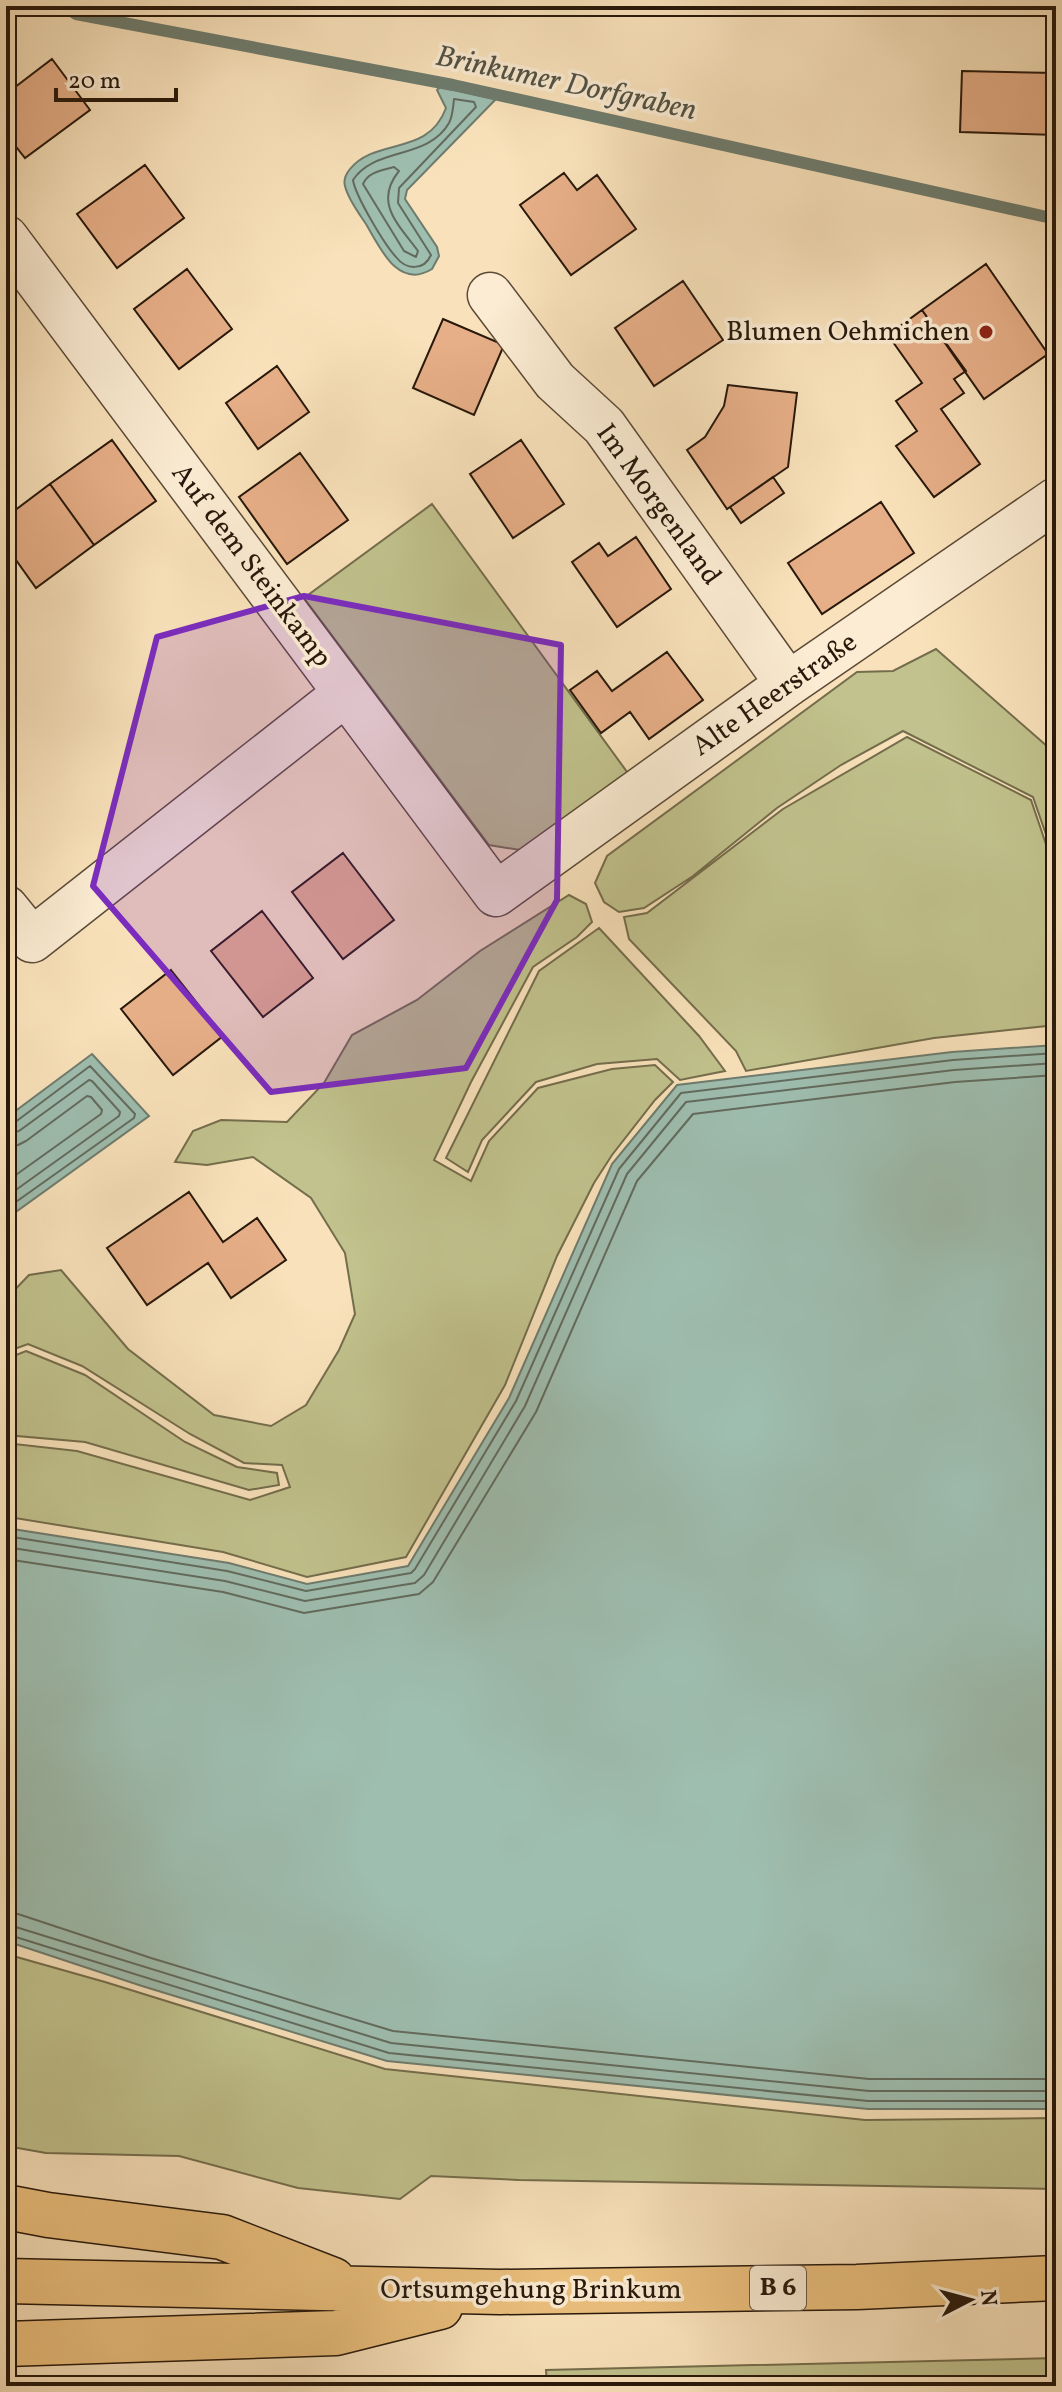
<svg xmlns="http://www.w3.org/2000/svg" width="1062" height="2392" font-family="Vollkorn,serif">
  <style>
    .green { fill: #c1c28d; stroke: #746d4c; stroke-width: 2 }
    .water { fill: #9ebeb0; stroke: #6e7c6e; stroke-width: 2 }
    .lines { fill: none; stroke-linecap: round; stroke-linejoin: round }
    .shore { stroke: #626b5e; stroke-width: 2 }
    .stream { stroke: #6e7c6e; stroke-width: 12 }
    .building { fill: #e7af88; stroke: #27180b; stroke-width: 2 }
    .minor-casing { stroke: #5c4a37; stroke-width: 47 }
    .highway-casing { stroke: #27180b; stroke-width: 47 }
    .minor { stroke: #fbecd3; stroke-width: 44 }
    .highway { stroke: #ecc17e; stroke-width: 44 }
    .marked { fill: #7b2cbf; fill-opacity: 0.2; stroke: #7b2cbf; stroke-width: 6; stroke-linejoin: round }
    .poi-dot { fill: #8f2418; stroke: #fbecd3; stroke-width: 3 }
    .labels { text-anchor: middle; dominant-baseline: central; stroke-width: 7; stroke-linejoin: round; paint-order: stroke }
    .shield { fill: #fbecd3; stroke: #675847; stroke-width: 2 }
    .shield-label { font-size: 26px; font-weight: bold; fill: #27180b }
    .poi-label { font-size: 28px; fill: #27180b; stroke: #fbecd3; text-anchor: end }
    .street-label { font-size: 28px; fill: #27180b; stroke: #fbecd3 }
    .water-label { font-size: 30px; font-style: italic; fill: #515245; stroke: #fbecd3 }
  </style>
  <rect width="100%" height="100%" fill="#f9e2bb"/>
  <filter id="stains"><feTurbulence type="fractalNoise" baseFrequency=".0025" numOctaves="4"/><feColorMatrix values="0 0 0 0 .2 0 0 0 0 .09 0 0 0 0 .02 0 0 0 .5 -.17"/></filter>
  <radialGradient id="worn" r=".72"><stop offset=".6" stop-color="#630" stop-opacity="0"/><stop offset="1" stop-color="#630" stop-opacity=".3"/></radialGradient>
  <!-- green -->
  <path class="green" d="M432,504L630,776L526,851L489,845L304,598Z
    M936,649L1056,754V854L1051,849L1033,797L903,731L841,765L777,808L693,876L644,908L619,912L604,902L595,883L607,856L857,672L893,671Z
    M907,737L1031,800L1050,856L1056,862V1025L934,1038L746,1071L736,1051L629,939L624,917L647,913L783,809Z
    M569,895L586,904L592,922L577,937L533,967L471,1082L434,1160L471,1181L489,1141L538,1088L612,1069L655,1065L673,1082L655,1100L612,1155L594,1183L557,1256L505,1385L406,1557L307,1577L223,1552L9,1517L6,1519V1443L77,1451L250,1500L290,1487L282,1465L244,1463L190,1434L82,1366L28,1344L6,1352V1299L29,1275L61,1270L128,1349L214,1415L271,1426L306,1405L339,1350L355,1314L345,1253L311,1198L253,1157L207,1165L175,1162L193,1131L221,1120L287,1122L324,1083L352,1035L417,1000L480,951Z
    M599,928L699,1036L725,1071L680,1080L657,1059L597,1064L536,1082L482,1140L468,1172L446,1158L539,971Z
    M26,1351L85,1375L185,1442L237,1467L277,1473L279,1485L249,1490L85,1442L6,1435V1359Z
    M6,1954L105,1982L385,2069L865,2120L1056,2118V2189L519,2180L431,2176L400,2199L298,2188L179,2156L46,2153L6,2146Z
    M1056,2358V2386H547L546,2370Z"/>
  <!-- water -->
  <path class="water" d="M440,87L496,99L407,190L405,199L437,247L439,256L432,269C398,290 380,248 366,224C358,212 348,199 345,186C343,179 346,174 350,169C376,137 428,157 446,108L437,90Z
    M1056,1045V2109H868L387,2061L142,1986L6,1941V1528L229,1563L307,1584L408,1566L509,1398L612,1164L677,1085L952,1052Z
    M92,1054L149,1116L6,1219V1118Z"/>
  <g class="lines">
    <!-- shore -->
    <path class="shore" d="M454,99L474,102L476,107L399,188L398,203L431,255C424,271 406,270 396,257C384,244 355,195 353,180C374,147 428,160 449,123C453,115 453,107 454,99Z
      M394,167L399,171C373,203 399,225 418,251L416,257L404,251L363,184C368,172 383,170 394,167Z
      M6,1124L14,1123L90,1066L135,1114L134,1118L6,1209
      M6,1134L19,1131L89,1080L92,1081L120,1112L119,1116L6,1197
      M6,1146L18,1145L26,1141L87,1096L91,1097L102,1110L101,1114L6,1182
      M6,1536L227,1571L306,1591L411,1573L415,1569L516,1401L619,1169L681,1093L953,1060L1056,1053
      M6,1547L225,1581L305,1601L415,1583L424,1575L525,1406L627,1174L686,1102L954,1070L1056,1063
      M6,1559L223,1592L304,1613L419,1594L433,1582L536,1412L637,1181L693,1114L955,1082L1056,1075
      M6,1912L18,1914L151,1958L393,2031L869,2079H1056
      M6,1924L391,2043L869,2091H1056
      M6,1934L389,2053L868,2101H1056"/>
    <!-- stream -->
    <path class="stream" d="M64,6L76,14L453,85L1056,219"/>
  </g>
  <!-- building -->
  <path class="building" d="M52,59L90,110L25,158L6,134V94Z
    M962,71L1056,73V135L960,132Z
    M145,165L184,218L117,268L77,214Z
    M564,173L577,190L597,175L636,229L571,275L520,205Z
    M986,264L1048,354L984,399L922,310Z
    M187,269L232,329L179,369L134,309Z
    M683,281L723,340L654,386L615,328Z
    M922,310L966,371L954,379L964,393L941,409L980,464L934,497L896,446L917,431L896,401L922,383L888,335Z
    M443,319L504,345L474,415L413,388Z
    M277,366L309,412L258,449L226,403Z
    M728,385L797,393L788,467L727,509L687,450L705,437L724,406Z
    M112,440L156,501L94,545L50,484Z
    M521,440L564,504L513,538L470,474Z
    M300,453L348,520L287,564L239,497Z
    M773,477L784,493L741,523L730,507Z
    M50,484L94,545L36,588L6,546V517Z
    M881,502L914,553L822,614L788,563Z
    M636,537L671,589L617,627L572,562L599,543L608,556Z
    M667,652L703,700L649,739L630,712L601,733L570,690L597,671L612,691Z
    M343,853L394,920L343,959L292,892Z
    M262,911L313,978L263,1017L211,951Z
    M171,970L223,1036L173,1075L121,1009Z
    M189,1192L223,1242L257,1218L286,1260L231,1298L208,1263L147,1305L107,1248Z"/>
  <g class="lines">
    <defs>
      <path id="minor" d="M6,238L496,894L788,684L1056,500
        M490,295L555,381L604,426L788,684
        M6,908L32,940L346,693"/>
      <path id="highway" d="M6,2207L48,2215L222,2237L333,2280
        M6,2281L500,2292L857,2287L1056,2278
        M6,2344L336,2333L440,2307"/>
    </defs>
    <!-- minor casing -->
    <use href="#minor" class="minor-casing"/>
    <!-- highway casing -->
    <use href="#highway" class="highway-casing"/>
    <!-- minor -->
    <use href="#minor" class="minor"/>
    <!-- highway -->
    <use href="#highway" class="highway"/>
  </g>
  <!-- marked area -->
  <path class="marked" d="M304,596L561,645L557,900L466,1068L271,1092L93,886L157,637Z"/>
  <!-- markers -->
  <circle class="poi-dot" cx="986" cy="332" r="8"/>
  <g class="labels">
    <!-- shield labels -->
    <rect class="shield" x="750" y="2266" width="56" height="44" rx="6"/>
    <g class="shield-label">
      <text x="778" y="2288">B 6</text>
    </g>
    <!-- poi labels -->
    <g class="poi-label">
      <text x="970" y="332">Blumen Oehmichen</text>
    </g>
    <!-- street labels -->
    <g class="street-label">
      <text transform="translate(658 505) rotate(54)">Im Morgenland</text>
      <text transform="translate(251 566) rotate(53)">Auf dem Steinkamp</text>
      <text transform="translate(775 695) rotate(-35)">Alte Heerstraße</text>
      <text x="531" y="2290">Ortsumgehung Brinkum</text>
    </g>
    <!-- water labels -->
    <g class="water-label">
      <text transform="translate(566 84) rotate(12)">Brinkumer Dorfgraben</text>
    </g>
  </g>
  <!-- margin -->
  <rect width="1062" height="2392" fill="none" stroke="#f9e2bb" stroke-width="32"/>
  <rect x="8" y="8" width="1046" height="2376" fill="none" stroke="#27180b" stroke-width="4"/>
  <rect x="16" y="16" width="1030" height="2360" fill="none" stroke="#27180b" stroke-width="2"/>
  <!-- north arrow -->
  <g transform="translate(970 2300) rotate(84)" stroke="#fbecd3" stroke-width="6" paint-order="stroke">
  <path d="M0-6L14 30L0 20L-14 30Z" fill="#27180b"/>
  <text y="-12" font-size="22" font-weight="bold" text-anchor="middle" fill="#27180b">N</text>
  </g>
  <!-- scale -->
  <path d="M56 88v12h120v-12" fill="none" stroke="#27180b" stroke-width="4"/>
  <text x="68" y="88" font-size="24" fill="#27180b" stroke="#fbecd3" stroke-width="6" paint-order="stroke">20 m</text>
  <rect width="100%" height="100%" filter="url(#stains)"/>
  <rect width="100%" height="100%" fill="url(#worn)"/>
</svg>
